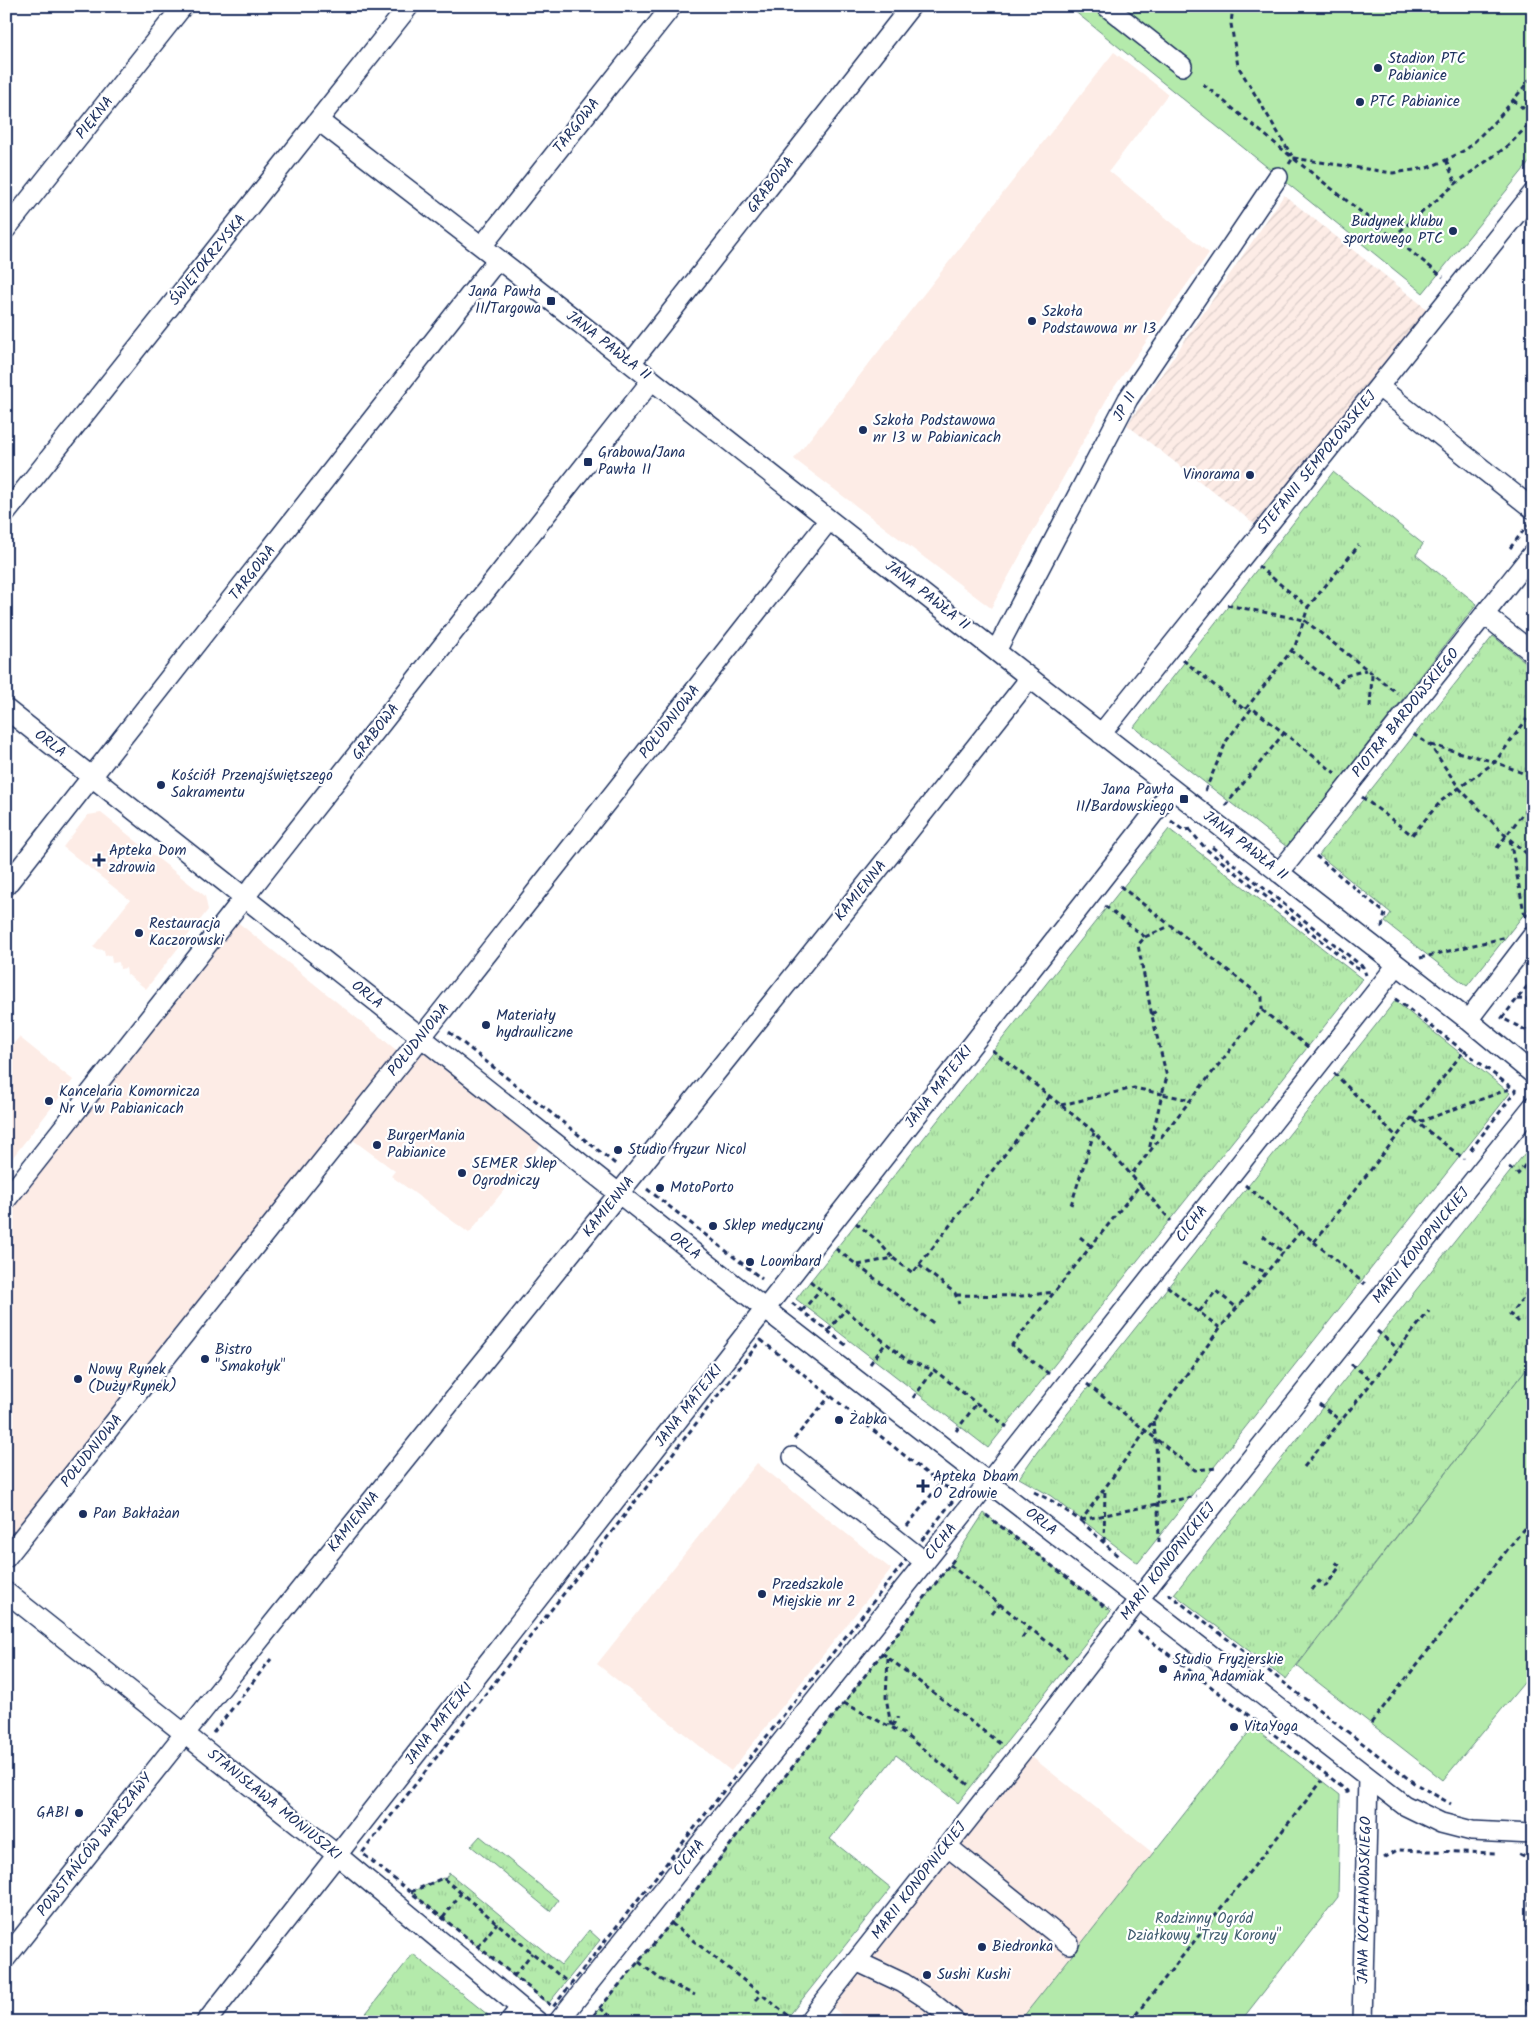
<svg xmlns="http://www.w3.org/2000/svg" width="1539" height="2028" font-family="Kalam,sans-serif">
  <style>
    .built { fill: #fdece6 }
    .industrial { fill: url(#industrial-furrows) }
    .grass { fill: url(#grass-tufts); stroke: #688c84 }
    .garden { fill: #b4eaab; stroke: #688c84 }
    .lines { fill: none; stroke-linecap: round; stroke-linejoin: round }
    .minor-casing { stroke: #1b2f5e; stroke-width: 22 }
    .path { stroke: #1b2f5e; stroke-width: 3; stroke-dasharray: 5 4; stroke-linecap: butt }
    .minor { stroke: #fff; stroke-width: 19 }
    .poi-dot { fill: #1b2f5e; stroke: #fff; stroke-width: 2 }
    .labels { text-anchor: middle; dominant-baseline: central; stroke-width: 4.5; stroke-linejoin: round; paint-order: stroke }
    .poi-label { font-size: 15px; fill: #1b2f5e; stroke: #fff; text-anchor: start }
    .street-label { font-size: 15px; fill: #1b2f5e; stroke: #fff }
    .park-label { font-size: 15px; fill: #415e71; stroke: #fff }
  </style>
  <defs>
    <pattern id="industrial-furrows" width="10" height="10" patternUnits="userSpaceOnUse" patternTransform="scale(1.25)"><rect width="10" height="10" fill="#fdece6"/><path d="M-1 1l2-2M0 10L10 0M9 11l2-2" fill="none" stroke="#d8cbc8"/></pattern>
    <pattern id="grass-tufts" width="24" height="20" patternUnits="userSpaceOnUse" patternTransform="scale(1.25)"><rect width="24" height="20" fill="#b4eaab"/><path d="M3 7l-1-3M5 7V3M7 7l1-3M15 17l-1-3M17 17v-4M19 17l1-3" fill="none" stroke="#9ac996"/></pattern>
  </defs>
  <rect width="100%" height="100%" fill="#fff"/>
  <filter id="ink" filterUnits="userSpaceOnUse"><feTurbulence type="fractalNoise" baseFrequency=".02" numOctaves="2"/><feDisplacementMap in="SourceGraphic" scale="10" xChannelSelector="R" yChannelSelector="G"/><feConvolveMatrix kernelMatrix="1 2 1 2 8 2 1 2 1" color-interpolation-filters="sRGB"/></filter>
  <g filter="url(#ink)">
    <!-- built -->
    <path class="built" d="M1114,52L1168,94L1109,171L1209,253L1110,393L991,608L794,459Z
      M101,813L205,896L208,910L146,989L127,974L126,968L120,969L119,962L112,963L111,955L105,956L104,950L96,949L93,947L130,900L63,847L88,815Z
      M230,916L405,1057L420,1038L547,1137L469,1233L391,1176L395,1171L345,1134L6,1558V1200Z
      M19,1037L73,1080L6,1166V1054Z
      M757,1463L891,1569L731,1771L597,1664Z
      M1023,1750L1153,1853L1019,2022H851L824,2001Z"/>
    <!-- industrial -->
    <path class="industrial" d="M1284,195L1437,317L1265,532L1127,425Z"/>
    <!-- grass -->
    <path class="grass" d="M1333,472L1423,544L1416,555L1477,604L1287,847L1134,727Z
      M1493,636L1533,668V903L1467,986L1385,922L1391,913L1319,855Z
      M1169,829L1362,979L988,1448L796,1299Z
      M1395,1001L1510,1093L1138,1563L1051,1496L1019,1478L1037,1452Z
      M1533,1143V1360L1286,1679L1174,1594Z
      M984,1513L1111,1611L958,1803L896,1755L830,1839L891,1888L784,2022H588L671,1923L740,1832L844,1703L950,1565Z
      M480,1836L558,1900L550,1911L471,1846Z
      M449,1873L561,1965L589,1930L600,1940L548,2004L411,1892L443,1878L445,1879Z
      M413,1954L488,2015L483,2022H359Z"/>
    <!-- garden -->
    <path class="garden" d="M1068,6H1533V158L1423,293Z
      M1533,1360V1672L1443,1780L1297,1666Z
      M1253,1727L1340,1795L1338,1897L1240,2022H1019Z"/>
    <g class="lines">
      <defs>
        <path id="minor" d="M1106,6L1182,66
          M319,121L511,269L1030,678L1468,1020L1533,1074
          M6,229L183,6
          M482,246L672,6
          M631,363L911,6
          M1379,387L1533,509
          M6,513L409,6
          M1485,615L1533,653
          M996,651L1128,399L1278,177
          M6,709L765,1309L1404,1805L1441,1823L1472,1831L1533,1834
          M1101,734L1533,193
          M1279,873L1533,553
          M6,886L498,259
          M1468,1020L1533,935
          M6,1200L652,380
          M793,1457L925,1562
          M6,1558L435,1020L829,520
          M6,1592L336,1854L538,2022
          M947,1846L1069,1944
          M6,1958C345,1529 692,1108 1030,678
          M856,1961L903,1983L929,2000L956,2022
          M206,2022L1172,790
          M509,2022L520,2008
          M558,2022L972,1503L1397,965
          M808,2022L1023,1750L1153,1581L1533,1106
          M1362,2022L1368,1777"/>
      </defs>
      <!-- minor casing -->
      <use href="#minor" class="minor-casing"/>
      <!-- path -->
      <path class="path" d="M1233,6L1231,24L1238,66L1292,156
        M1203,84L1293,158L1393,173L1427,168L1446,160L1467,149L1500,116L1533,76
        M1513,100L1533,116
        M1446,160L1456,184
        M1289,164L1293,158L1443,277
        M1393,237L1459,181L1509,145L1533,120
        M1510,548L1528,525
        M1258,566L1308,607L1359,545
        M1227,605L1304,620L1308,607
        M1291,650L1337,686L1345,676L1366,670
        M1183,660L1245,710L1295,646L1304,620L1397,693
        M1370,707L1372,675
        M1413,734L1430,745L1459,788L1506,836L1533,859
        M1431,745L1495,762L1533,777
        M1205,791L1227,740L1252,708L1335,773
        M1362,797L1412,835L1441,801L1495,762L1527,719
        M1225,806L1284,733
        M1171,821L1183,830L1192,829
        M1189,829L1206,849L1356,968L1360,969L1364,966
        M1510,840L1525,917
        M1212,847L1363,967L1366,975
        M1497,848L1533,800
        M1316,856L1385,913L1382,927L1384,929
        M1120,886L1262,997V1010L1131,1175
        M1105,906L1145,937L1138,945L1152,1016L1167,1077L1162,1094L1190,1100
        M1525,917L1533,908
        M1145,937L1170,926
        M1420,958L1507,937
        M1533,979L1502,1018L1533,1034
        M1517,999L1533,1000
        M1262,1010L1308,1047
        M1152,1015L1158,1008
        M1529,1031L1533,1026
        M449,1032L618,1166
        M992,1050L1092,1130L1140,1185
        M1464,1051L1516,1091L1469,1152
        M1334,1073L1397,1137
        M1061,1105L1134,1088L1162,1094L1149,1150
        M1411,1118L1422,1121L1512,1088
        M1414,1120L1464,1159
        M1509,1167L1518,1174L1533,1155
        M1245,1185L1314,1242L1464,1051L1394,998
        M647,1189L762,1279
        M1071,1205L1094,1133
        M856,1223L878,1241L893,1258
        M1263,1236L1283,1252
        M1080,1237L1092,1247
        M1314,1242L1365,1284
        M836,1249L936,1325
        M1242,1263L1266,1272
        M858,1265L893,1258L913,1273L1050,1096
        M919,1265L955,1293L959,1304
        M810,1281L908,1361L934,1370L1007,1427
        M1167,1286L1199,1312
        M956,1295L1022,1296L1055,1292
        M792,1303L847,1346
        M802,1311L820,1290
        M1519,1322L1510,1314L1533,1286
        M1220,1328L1199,1312L1216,1291L1236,1307
        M828,1331L845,1310
        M1377,1331L1398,1349
        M761,1340L940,1484L959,1493L553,2007L362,1853Z
        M870,1364L886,1343
        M1351,1364L1373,1381
        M1049,1374L1012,1345L1140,1185L1171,1221
        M1087,1384L1195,1470L1218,1468
        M913,1398L934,1370
        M1319,1404L1341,1421
        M1153,1421L1156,1440L1159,1542
        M956,1431L977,1403
        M794,1439L830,1396
        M1304,1467L1429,1311
        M1034,1492L1052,1501L1081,1521L1220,1328L1301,1231
        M986,1515L1108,1609
        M1081,1520L1196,1496
        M1081,1521L1120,1558
        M907,1526L940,1484
        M1104,1542L1105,1488
        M950,1565L1069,1659
        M1312,1590L1319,1581L1326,1586L1340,1566L1334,1561
        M1169,1593V1594L1414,1783L1451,1804
        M992,1614L1000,1604
        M1138,1631L1327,1775L1347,1791V1794
        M1022,1638L1029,1628
        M882,1653L1003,1746
        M888,1658L886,1697L891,1726
        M844,1703L904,1734L971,1787
        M1371,1723L1533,1517
        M892,1726L898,1717
        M213,1733L271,1659
        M1519,1854L1530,1859V1866L1527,2022
        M1384,1858L1397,1850L1495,1853
        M411,1892L443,1878L566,1981
        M443,1918L461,1893
        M671,1923L789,2016
        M478,1947L497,1923
        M639,1962L660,1979L695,1995
        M514,1976L532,1953
        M756,2000L762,1994
        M600,2008L618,2022
        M588,2022L671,1923L740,1832L844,1703L955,1558
        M784,2022L790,2014
        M1130,2022L1322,1781"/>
      <!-- minor -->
      <use href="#minor" class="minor"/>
    </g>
  </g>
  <!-- markers -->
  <g class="poi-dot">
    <circle cx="1378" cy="68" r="5"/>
    <circle cx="1360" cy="102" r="5"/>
    <circle cx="1453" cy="231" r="5"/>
    <rect x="546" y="296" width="10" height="10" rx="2.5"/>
    <circle cx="1032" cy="321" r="5"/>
    <circle cx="863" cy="430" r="5"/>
    <rect x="583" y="457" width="10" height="10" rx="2.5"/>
    <circle cx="1250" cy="475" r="5"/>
    <circle cx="161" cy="785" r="5"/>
    <rect x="1179" y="794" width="10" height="10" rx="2.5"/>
    <path d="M96.5 852.5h5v5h5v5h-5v5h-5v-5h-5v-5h5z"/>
    <circle cx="139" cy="933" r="5"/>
    <circle cx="486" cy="1025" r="5"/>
    <circle cx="49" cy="1101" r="5"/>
    <circle cx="377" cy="1145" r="5"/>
    <circle cx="618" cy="1150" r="5"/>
    <circle cx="462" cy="1173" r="5"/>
    <circle cx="660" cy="1188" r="5"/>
    <circle cx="713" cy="1226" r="5"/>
    <circle cx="750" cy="1262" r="5"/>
    <circle cx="205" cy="1359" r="5"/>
    <circle cx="78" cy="1379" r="5"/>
    <circle cx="839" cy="1420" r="5"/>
    <path d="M920.5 1478.5h5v5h5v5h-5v5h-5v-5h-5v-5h5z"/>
    <circle cx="83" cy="1514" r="5"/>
    <circle cx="762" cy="1594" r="5"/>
    <circle cx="1163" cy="1669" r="5"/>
    <circle cx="1234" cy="1727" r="5"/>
    <circle cx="79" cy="1813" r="5"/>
    <circle cx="982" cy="1947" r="5"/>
    <circle cx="927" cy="1975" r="5"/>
  </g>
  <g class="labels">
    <!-- poi labels -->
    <g class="poi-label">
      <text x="1388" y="59">Stadion PTC<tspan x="1388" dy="17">Pabianice</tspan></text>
      <text x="1370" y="102">PTC Pabianice</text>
      <text x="1443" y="222" text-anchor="end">Budynek klubu<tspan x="1443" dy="17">sportowego PTC</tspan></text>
      <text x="541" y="292" text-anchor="end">Jana Pawła<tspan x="541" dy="17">II/Targowa</tspan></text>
      <text x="1042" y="312">Szkoła<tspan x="1042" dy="17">Podstawowa nr 13</tspan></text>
      <text x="873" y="421">Szkoła Podstawowa<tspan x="873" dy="17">nr 13 w Pabianicach</tspan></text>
      <text x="598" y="453">Grabowa/Jana<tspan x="598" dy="17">Pawła II</tspan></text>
      <text x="1240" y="475" text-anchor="end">Vinorama</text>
      <text x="171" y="776">Kościół Przenajświętszego<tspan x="171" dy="17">Sakramentu</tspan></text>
      <text x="1174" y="790" text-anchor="end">Jana Pawła<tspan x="1174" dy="17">II/Bardowskiego</tspan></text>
      <text x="109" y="851">Apteka Dom<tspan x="109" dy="17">zdrowia</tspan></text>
      <text x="149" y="924">Restauracja<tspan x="149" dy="17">Kaczorowski</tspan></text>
      <text x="496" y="1016">Materiały<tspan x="496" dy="17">hydrauliczne</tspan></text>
      <text x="59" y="1092">Kancelaria Komornicza<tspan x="59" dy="17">Nr V w Pabianicach</tspan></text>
      <text x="387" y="1136">BurgerMania<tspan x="387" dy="17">Pabianice</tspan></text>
      <text x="628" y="1150">Studio fryzur Nicol</text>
      <text x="472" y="1164">SEMER Sklep<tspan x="472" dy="17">Ogrodniczy</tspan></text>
      <text x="670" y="1188">MotoPorto</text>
      <text x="723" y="1226">Sklep medyczny</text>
      <text x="760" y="1262">Loombard</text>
      <text x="215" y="1350">Bistro<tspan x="215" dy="17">"Smakołyk"</tspan></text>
      <text x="88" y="1370">Nowy Rynek<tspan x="88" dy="17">(Duży Rynek)</tspan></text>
      <text x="849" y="1420">Żabka</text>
      <text x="933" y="1477">Apteka Dbam<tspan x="933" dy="17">O Zdrowie</tspan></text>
      <text x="93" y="1514">Pan Bakłażan</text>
      <text x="772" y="1585">Przedszkole<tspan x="772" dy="17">Miejskie nr 2</tspan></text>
      <text x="1173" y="1660">Studio Fryzjerskie<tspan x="1173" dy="17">Anna Adamiak</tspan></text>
      <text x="1244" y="1727">VitaYoga</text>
      <text x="69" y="1813" text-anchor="end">GABI</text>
      <text x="992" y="1947">Biedronka</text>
      <text x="937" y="1975">Sushi Kushi</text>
    </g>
    <!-- street labels -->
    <g class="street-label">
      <text transform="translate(95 118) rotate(-51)">PIĘKNA</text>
      <text transform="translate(577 126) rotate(-52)">TARGOWA</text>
      <text transform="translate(771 185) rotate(-52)">GRABOWA</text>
      <text transform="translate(208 260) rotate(-51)">ŚWIĘTOKRZYSKA</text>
      <text transform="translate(608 346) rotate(38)">JANA PAWŁA II</text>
      <text transform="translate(1125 407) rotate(-60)">JP II</text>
      <text transform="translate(1317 463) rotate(-51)">STEFANII SEMPOŁOWSKIEJ</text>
      <text transform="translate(253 573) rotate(-52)">TARGOWA</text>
      <text transform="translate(927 596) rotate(38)">JANA PAWŁA II</text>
      <text transform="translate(1406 713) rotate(-51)">PIOTRA BARDOWSKIEGO</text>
      <text transform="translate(670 722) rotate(-52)">POŁUDNIOWA</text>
      <text transform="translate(376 732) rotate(-52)">GRABOWA</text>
      <text transform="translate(50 744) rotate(38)">ORLA</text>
      <text transform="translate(1245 846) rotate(38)">JANA PAWŁA II</text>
      <text transform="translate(861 891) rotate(-51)">KAMIENNA</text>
      <text transform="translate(367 995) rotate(39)">ORLA</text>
      <text transform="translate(419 1040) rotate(-51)">POŁUDNIOWA</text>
      <text transform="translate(939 1087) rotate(-52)">JANA MATEJKI</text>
      <text transform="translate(609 1207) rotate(-51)">KAMIENNA</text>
      <text transform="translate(1192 1224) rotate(-52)">CICHA</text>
      <text transform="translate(685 1246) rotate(39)">ORLA</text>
      <text transform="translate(1421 1246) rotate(-51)">MARII KONOPNICKIEJ</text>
      <text transform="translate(689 1406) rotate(-52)">JANA MATEJKI</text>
      <text transform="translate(92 1451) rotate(-51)">POŁUDNIOWA</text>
      <text transform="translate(354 1522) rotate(-51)">KAMIENNA</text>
      <text transform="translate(1041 1522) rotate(38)">ORLA</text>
      <text transform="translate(941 1542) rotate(-51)">CICHA</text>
      <text transform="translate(1168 1562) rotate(-52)">MARII KONOPNICKIEJ</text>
      <text transform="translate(439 1724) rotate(-52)">JANA MATEJKI</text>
      <text transform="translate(274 1805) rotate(39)">STANISŁAWA MONIUSZKI</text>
      <text transform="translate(95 1845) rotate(-52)">POWSTAŃCÓW WARSZAWY</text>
      <text transform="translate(689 1858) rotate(-51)">CICHA</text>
      <text transform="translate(919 1881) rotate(-52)">MARII KONOPNICKIEJ</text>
      <text transform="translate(1365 1900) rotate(-89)">JANA KOCHANOWSKIEGO</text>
    </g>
    <!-- park labels -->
    <g class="park-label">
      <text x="1204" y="1919">Rodzinny Ogród<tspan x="1204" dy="17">Działkowy "Trzy Korony"</tspan></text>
    </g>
  </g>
  <!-- margin -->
  <rect width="1539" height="2028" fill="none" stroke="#fff" stroke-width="25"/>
  <rect x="12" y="12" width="1514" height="2003" fill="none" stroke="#1b2f5e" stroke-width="2" filter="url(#ink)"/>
</svg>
